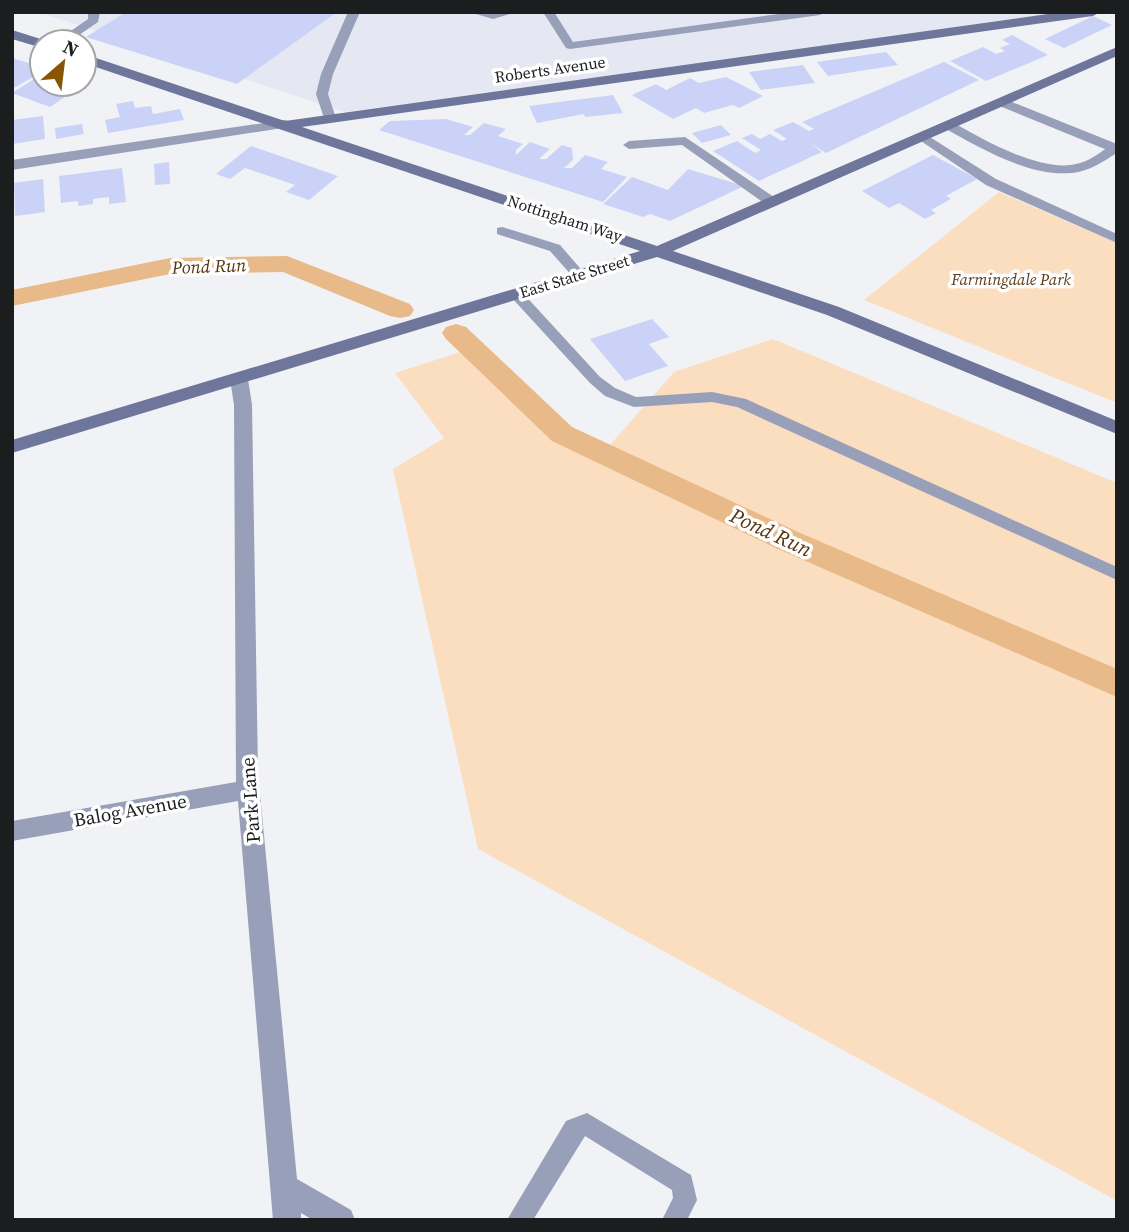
<svg xmlns="http://www.w3.org/2000/svg" width="1129" height="1232" font-family="'Source Serif 4',serif">
  <style>
    .built { fill: #e5e8f3 }
    .green { fill: #fbdec0 }
    .lines { fill: none; stroke-linecap: round; stroke-linejoin: round }
    .canal { fill: #e8ba89; fill-rule: evenodd }
    .building { fill: #cad3f7 }
    .lane { fill: #989fb8; fill-rule: evenodd }
    .street { fill: #989fb8; fill-rule: evenodd }
    .secondary { fill: #6e779b; fill-rule: evenodd }
    .labels { text-anchor: middle; dominant-baseline: central; stroke-width: 7; stroke-linejoin: round; paint-order: stroke }
    .far-street-label { font-size: 16px; fill: #1c1d1e; stroke: #fff }
    .far-park-label { font-size: 16px; font-style: italic; fill: #5b3c17; stroke: #fff }
    .far-water-label { font-size: 18px; font-style: italic; fill: #55360f; stroke: #fff }
    .street-label { font-size: 19px; fill: #1c1d1e; stroke: #fff }
    .water-label { font-size: 21px; font-style: italic; fill: #55360f; stroke: #fff }
  </style>
  <rect width="100%" height="100%" fill="#f1f2f6"/>
  <!-- built -->
  <path class="built" d="M38,12H1089L345,112Z"/>
  <!-- green -->
  <path class="green" d="M999,192L1117,243V403L864,300Z
    M773,339L1117,483V1201L478,849L393,469L444,438L395,373L476,347L596,461L674,372Z"/>
  <g class="lines">
    <!-- canal -->
    <path class="canal" d="M287,256L410,304L414,310L410,316L400,318L390,316L283,272L170,274L12,306V290L170,258Z
      M456,324L466,327L572,427L798,532L1117,669V697L776,548L552,441L446,339L442,333L446,327Z"/>
  </g>
  <!-- building -->
  <path class="building" d="M126,12H337L237,84L86,37Z
    M1093,16L1112,25L1064,48L1045,39Z
    M1012,35L1048,55L986,81L950,61L983,47L996,54L1005,51L1000,48L1010,44L1002,40Z
    M886,52L898,65L828,76L817,62Z
    M12,58L42,67V72L12,89Z
    M944,62L979,80L826,153L810,143L822,152L759,181L713,151L737,141L755,153L761,150L742,138L752,134L760,139L770,134L782,141L787,139L773,130L793,122L809,131L814,129L802,122Z
    M803,65L815,83L761,90L749,72Z
    M42,74V84H84L50,107L12,93Z
    M726,77L763,96L739,108L733,105L704,113L696,108L673,119L632,95L656,84L666,90L690,78L699,83Z
    M613,95L623,113L585,117L584,114L537,123L529,106Z
    M133,101L135,108L151,106L153,114L180,109L184,120L108,133L105,120L120,117L116,104Z
    M43,116L45,139L12,144V120Z
    M446,119L473,127L464,135H470L484,123L506,129L498,136L523,144L516,150V155L530,142L550,149L539,159H546L562,145L572,148L573,160L564,168H572L585,155L608,162L601,169L627,177L603,202L379,130L390,121Z
    M82,124L84,134L56,139L55,128Z
    M721,125L731,135L702,143L692,133Z
    M251,146L338,176L309,200L286,192L295,185L245,168L230,179L216,174Z
    M933,155L977,179L946,196L951,199L931,210L936,213L925,219L899,203L889,208L862,191Z
    M169,162L170,184L155,185L154,164Z
    M122,168L126,202L109,204V197L93,199V204L78,206V201L61,203L59,176Z
    M688,169L744,186L670,221L650,214L643,217L603,204L632,177L668,190Z
    M43,179L45,212L15,216L14,183Z
    M652,319L669,337L649,344L668,366L625,381L590,339Z"/>
  <g class="lines">
    <!-- lane -->
    <path class="lane" d="M88,12H100L98,22L69,42H55L88,19Z
      M348,12H360L333,74L328,94L336,118L330,122L324,118L316,94L321,74Z
      M469,12H517L493,19Z
      M543,12H554L573,42L793,12H825L820,15L570,49L566,48Z
      M944,122H952C984,140 1044,175 1080,163C1093,160 1102,149 1114,145L1117,146V153C1102,162 1090,171 1072,173C1029,177 980,148 944,128Z
      M922,132L996,179L1117,234V243L986,185L918,139L916,136Z
      M685,137L777,199V205H767L682,145L629,149L623,145L629,141Z
      M502,227L560,245L586,275L579,279L574,278L550,251L497,234V228Z
      M516,290L521,291L600,377L615,388L636,397L712,392L746,399L1117,567V580L737,407L712,402L634,407L605,396L590,383L511,297L509,294Z
      M587,1113L691,1175L697,1200L687,1220H662L673,1198L672,1190L585,1136L533,1220H507L566,1121Z"/>
    <!-- street -->
    <path class="street" d="M1002,98L1117,144V154L997,105L995,102Z
      M284,120L289,121V127L12,170V160Z
      M239,373L248,379L252,405L258,773L297,1179L351,1210L355,1220H313L301,1213V1220H273L238,801L12,841V821L236,782L234,405L230,379Z"/>
    <!-- secondary -->
    <path class="secondary" d="M1062,12H1100L1093,16L302,127L657,246L1117,47V56L673,251L839,307L1117,421V434L827,315L657,257L12,453V440L640,251L84,63V54L285,121Z
      M12,30L47,41L48,42H42V48L12,39Z"/>
  </g>
  <g class="labels">
    <!-- far-street labels -->
    <g class="far-street-label">
      <text transform="translate(550 69) rotate(-8)">Roberts Avenue</text>
      <text transform="translate(565 218) rotate(18)">Nottingham Way</text>
      <text transform="translate(574 276) rotate(-17)">East State Street</text>
    </g>
    <!-- far-park labels -->
    <g class="far-park-label">
      <text x="1011" y="279">Farmingdale Park</text>
    </g>
    <!-- far-water labels -->
    <g class="far-water-label">
      <text transform="translate(209 266) rotate(-2)">Pond Run</text>
    </g>
    <!-- street labels -->
    <g class="street-label">
      <text transform="translate(250 800) rotate(-94)">Park Lane</text>
      <text transform="translate(130 810) rotate(-10)">Balog Avenue</text>
    </g>
    <!-- water labels -->
    <g class="water-label">
      <text transform="translate(771 532) rotate(25)">Pond Run</text>
    </g>
  </g>
  <!-- border -->
  <rect width="1129" height="1232" fill="none" stroke="#1c1d1e" stroke-width="28"/>
  <!-- north arrow -->
  <g transform="translate(63 63) rotate(28)"><circle r="33" fill="#ffffff" stroke="#a4a5a5" stroke-width="2"/>
  <path d="M0-5L12 26L0 18L-12 26Z" fill="#895502"/>
  <text y="-10" font-size="19" font-weight="bold" text-anchor="middle" fill="#1c1d1e">N</text>
  </g>
</svg>
